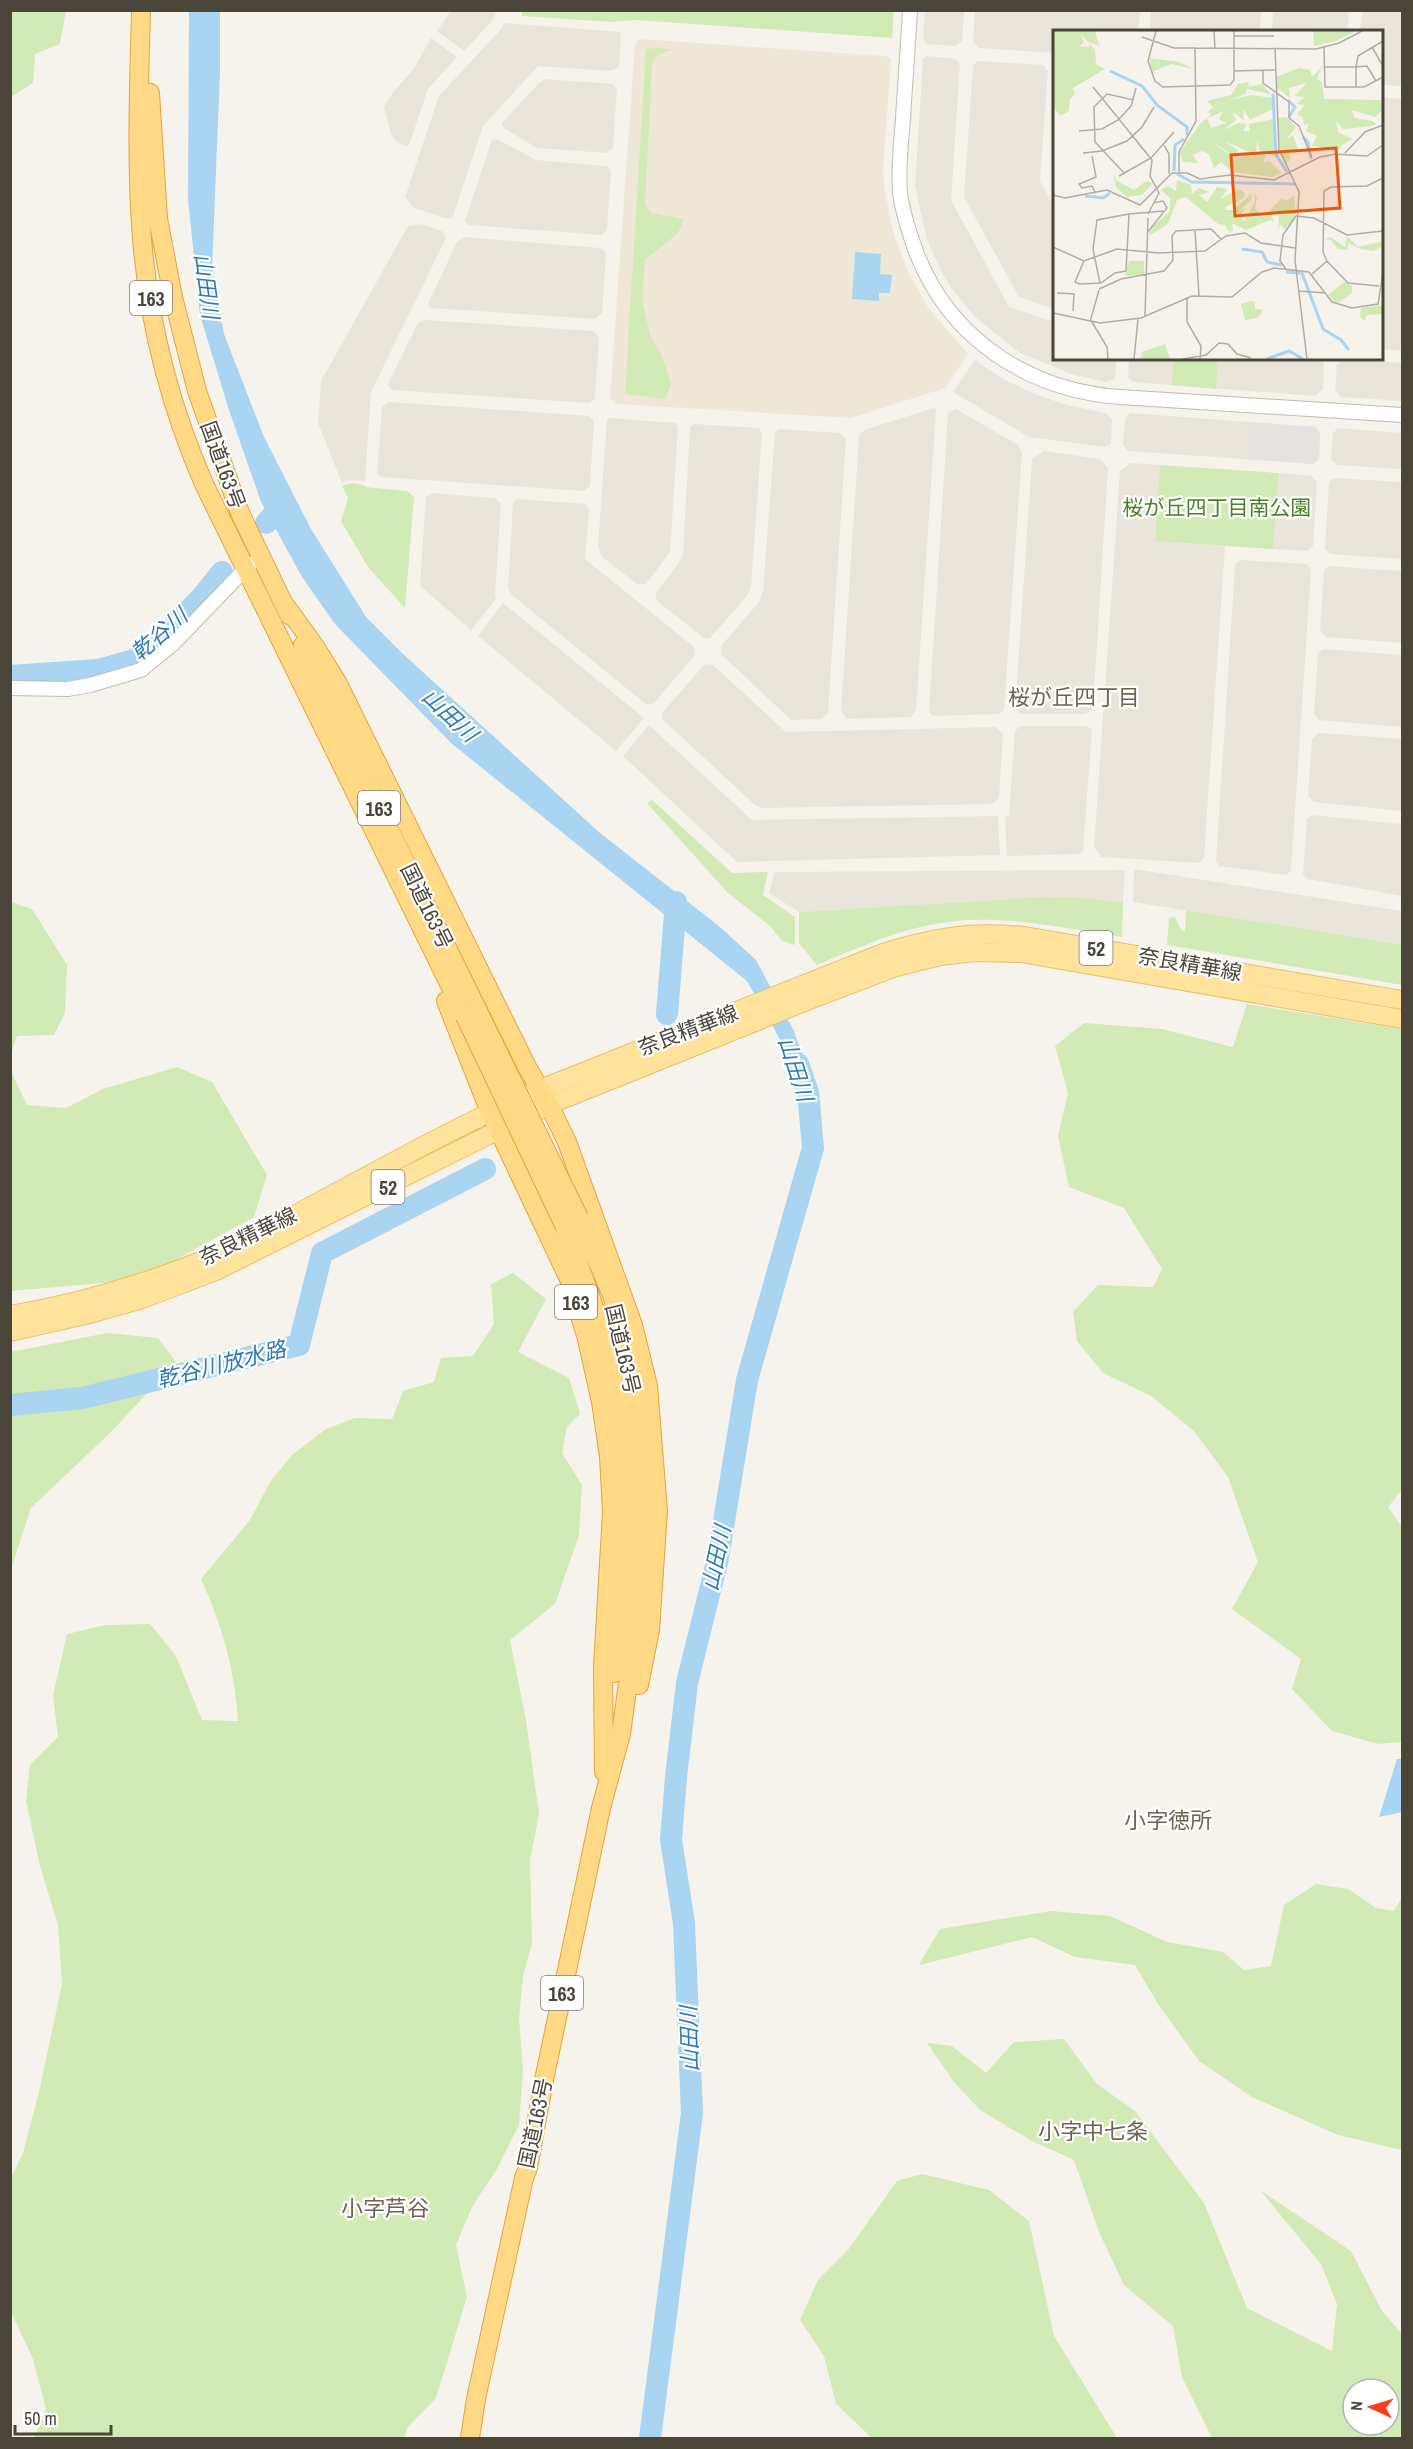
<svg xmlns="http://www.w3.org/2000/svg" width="1413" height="2449" font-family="'Archivo Narrow','Noto Sans JP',sans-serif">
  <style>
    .residential { fill: #eae5da }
    .education { fill: #efe8d6 }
    .green { fill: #d2eab5; fill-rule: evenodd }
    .parking { fill: #e5e3e0 }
    .water { fill: #a9d4f2 }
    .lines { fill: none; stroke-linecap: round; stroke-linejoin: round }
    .river { stroke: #a9d4f2; stroke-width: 22 }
    .tertiary-casing { stroke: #c2bbae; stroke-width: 16 }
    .primary-casing { stroke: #e6c16a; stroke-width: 20 }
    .trunk-casing { stroke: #e0a43c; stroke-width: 20 }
    .tertiary { stroke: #fff; stroke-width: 14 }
    .primary { stroke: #ffe39c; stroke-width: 18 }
    .trunk { stroke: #ffd985; stroke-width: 18 }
    .trunk-bridge-casing { stroke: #e0a43c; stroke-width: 20; stroke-linecap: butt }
    .trunk-bridge { stroke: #ffd985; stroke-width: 18 }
    .labels { text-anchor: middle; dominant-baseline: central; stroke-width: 4.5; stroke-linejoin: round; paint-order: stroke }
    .shield { fill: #fff; stroke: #817c74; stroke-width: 1.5 }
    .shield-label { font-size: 20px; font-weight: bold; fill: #4b4439 }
    .street-label { font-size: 21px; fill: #4b4439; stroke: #fff }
    .park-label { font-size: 21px; fill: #4a7f2a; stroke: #fff }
    .water-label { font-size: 22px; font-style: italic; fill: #2e7ab2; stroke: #fff }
    .neighbourhood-label { font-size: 22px; fill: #6e6250; stroke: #fff }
    .inset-river { fill: none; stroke: #a9d4f2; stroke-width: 3 }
    .inset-road { fill: none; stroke: #b2ada4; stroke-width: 1.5 }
    .view { fill: #e8590c; fill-opacity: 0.15; stroke: #e8590c; stroke-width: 3 }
    .inset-edge { fill: none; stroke: #4b4439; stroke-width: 3 }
  </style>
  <rect width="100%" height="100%" fill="#f6f3ec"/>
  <!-- residential -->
  <path class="residential" d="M451,11V10L496,11L492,21L464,51L437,31Z
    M925,11H964L962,41L955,46L926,44L923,38Z
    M975,11H1140L1138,31L1054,32V53L979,48L973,41Z
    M1151,11H1261L1260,31H1150Z
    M1346,11L1349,14L1347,31H1272L1273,11Z
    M1362,11H1402V86L1382,85V32L1360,31Z
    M504,23L621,32L619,67L611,71L538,66L483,126L453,216L448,219L414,208L405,197L439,96L502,28Z
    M431,38L457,57L428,89L409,145L406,146L397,142L391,134L384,107L394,91L413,70Z
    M927,56L956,59L960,64L951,200L1009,307L1054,322V358L1116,359L1115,379L1106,382L1071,374L1020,353L976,318L952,289L942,273L927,240L915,186L923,59Z
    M978,61L1043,65L1048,71L1040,181L1054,207V309L1019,297L964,197L973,65Z
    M545,79L613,84L617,89L613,148L606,153L537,148L504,128L502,123L539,83Z
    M1382,97L1402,99V351L1382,349Z
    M497,139L536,160L607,166L611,171L607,230L601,235L469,225L465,221L492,140Z
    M421,224L442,231L446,238L371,392L365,481L349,480L342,483L318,423L321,381L408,226Z
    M464,237L600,248L606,253L602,313L595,319L430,308L428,304L457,242Z
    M424,320L593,331L599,337L595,399L589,403L391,390L388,384L418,323Z
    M1321,358L1324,365L1323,389L1315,396L1133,382L1128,377L1129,359Z
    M1343,359L1402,363V401L1341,397L1335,390L1337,365Z
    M975,360L1003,379L1032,393L1067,405L1105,413L1112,419L1111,444L1105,447L1029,437L953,392Z
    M389,402L589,416L594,421L590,486L584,491L381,477L377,474L382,407Z
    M934,408L936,410L916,710L911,717L847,719L841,711L859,436L864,430Z
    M956,409L1018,445L1022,452L1004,710L999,714L933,716L929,711L948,413Z
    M1130,413L1315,427L1320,432L1319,459L1313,464L1128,451L1123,445L1125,419Z
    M609,418L675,423L678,427L670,552L646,584H637L602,557L598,547L607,420Z
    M694,424L759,428L762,433L751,588L746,597L710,638H704L656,600V593L678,564L683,554L690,427Z
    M1338,428L1402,433V469L1337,465L1331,460L1333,433Z
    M779,429L840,433L846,439L828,713L821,719L791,720L721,654V646L759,602L763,592L775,432Z
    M1044,451L1100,459L1108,468L1093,709L1085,714H1021L1015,709L1032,459Z
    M1131,463L1160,465L1155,541L1225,546L1204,858L1199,863L1101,857L1094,846L1120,471Z
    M1279,473L1312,476L1317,482L1313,546L1308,551L1273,549Z
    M1334,478L1402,482V559L1330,554L1325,549L1329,482Z
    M432,493L495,498L501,504L495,594L496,599L471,630L420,586L426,497Z
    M518,499L585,504L589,509L585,559L694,647L695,655L654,703L647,705L512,595L508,588L513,503Z
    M1241,560L1307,564L1311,570L1291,871L1286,875L1219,866L1216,861L1235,565Z
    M1329,566L1402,571V643L1326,637L1320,631L1324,570Z
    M503,603L644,718L616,751L478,636Z
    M1323,649L1402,655V727L1319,720L1314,714L1318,653Z
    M705,664L713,665L786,732L996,727L1003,734L999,798L992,804L762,808L755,805L662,719V713Z
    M649,725L752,820L998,816L1000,855L737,862L623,756Z
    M1020,726H1087L1092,729L1083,851L1080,854L1007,856L1005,816H1009L1015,731Z
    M1319,733L1402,739V811L1314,802L1308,796L1312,739Z
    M1312,815L1402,824V896L1308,879L1303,875L1307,819Z
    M1134,869L1402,911V945L1133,902Z
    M1125,870L1123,902L1083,898L1041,897L799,912L769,893L775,872Z"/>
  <!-- education -->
  <path class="education" d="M639,39L887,56L891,59L883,171L885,193L894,235L909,274L929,309L968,354L945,388L851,418L616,404L610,398L635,44Z"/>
  <!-- green -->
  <path class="green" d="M66,10L60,44L35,54L33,83L11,97V11Z
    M522,10L894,11L892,38L636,20L611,22L522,16Z
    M657,48L672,49L657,56L652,64L645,205L652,213L684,219L678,233L645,260L642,300L650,335L662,356L671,384L665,399L625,394L646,49Z
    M1173,359H1218L1216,389L1172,385Z
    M1160,465L1279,473L1273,549L1155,541Z
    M350,483L364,485L365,487L407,491L414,497L405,608L368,567L341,521L348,498L342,486Z
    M652,800L732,873L768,872L763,895L795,917V945L782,941L770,926L728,893L647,803Z
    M1041,897L1083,898L1123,902L1122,937C1057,927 991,911 925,926C888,934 853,950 817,965L799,943V912Z
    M11,902L32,909L67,965L65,1013L54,1035L17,1036L11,1054Z
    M1186,910L1402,945V985L1167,945L1169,918L1175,917L1181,930L1185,931Z
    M1247,1004L1402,1029V1490L1388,1507L1402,1527V1742L1378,1744L1332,1731L1292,1689L1301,1659L1232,1609L1258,1562L1228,1477L1194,1431L1151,1396L1103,1373L1077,1341L1073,1312L1098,1285L1153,1287L1162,1269L1124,1208L1069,1187L1058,1136L1068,1093L1055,1046L1084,1023L1162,1029L1233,1047Z
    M177,1067L212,1082L267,1175L254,1217L168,1264L114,1282L11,1291L10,1069L27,1105L66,1108L103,1089Z
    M513,1273L546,1299L518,1352L569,1378L580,1414L567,1427L562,1453L582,1485L579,1535L555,1604L510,1640L526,1720L539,1814L530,1860L532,1943L523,1976L519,2018L523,2069L519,2125L497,2169L472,2207L456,2245L467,2297L436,2398L408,2427L404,2438H34L46,2409L33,2359L11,2312L10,2180L23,2153L39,2092L62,1984L58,1925L40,1866L26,1801L30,1765L58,1737L53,1695L67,1634L106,1625L150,1624L176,1656L202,1720L238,1721C235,1671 222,1624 201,1579L250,1520L270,1482L292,1455L326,1429L355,1418L392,1419L403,1391L434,1382L441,1358L473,1356L494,1324L491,1284Z
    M107,1333L158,1338L176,1362L112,1431L31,1508L11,1569V1352Z
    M1316,1884L1348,1889L1376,1908L1394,1911L1402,1897V2150L1338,2135L1252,2097L1199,2061L1158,2004L1135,1965L1075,1957L1032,1937L919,1965L940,1929L1051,1911L1110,1916L1167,1942L1223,1952L1244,1970L1271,1966L1284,1905Z
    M1064,2039L1097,2084L1135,2111L1204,2203L1247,2308L1332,2351L1337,2304L1321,2264L1260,2190L1351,2251L1382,2311L1402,2334V2438H1212L1182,2377L1173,2326L1124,2285L1099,2232L1074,2160L1032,2141L980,2110L954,2082L927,2043L952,2046L986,2073L1014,2042ZM1353,2389H1389V2425H1353Z
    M922,2174L989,2190L1029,2221L1054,2336L1117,2438H872L836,2404L824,2356L800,2320L818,2280L848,2250L897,2181Z"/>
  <!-- parking -->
  <path class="parking" d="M1250,422L1315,427L1320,432L1319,459L1313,464L1247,459Z"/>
  <!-- water -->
  <path class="water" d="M189,11H220V72L212,269L224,334L264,437L311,529L366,617L403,654L600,833L720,927L756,960L793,1029L811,1078L808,1092L786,1059L781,1041L747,981L451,743L335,624L302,577L261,502L228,407L200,315L188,199Z
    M855,252L881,254L880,274L892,275L890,293H879V301L852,299Z
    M1397,1759H1402V1812L1379,1817Z"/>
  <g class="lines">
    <!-- river -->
    <path class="river" d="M266,523L284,503
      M10,676L98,670L134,660L168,632L201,598L222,572
      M667,1014L676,902
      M10,1405L82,1398L299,1345L322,1253L485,1169
      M650,2438L692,2113L684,1923L671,1840L676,1777L687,1683L718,1558L747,1380L813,1148L808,1092L798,1064"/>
    <defs>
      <path id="tertiary" d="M910,10C908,47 905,83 903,119C901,143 898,168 900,192C902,212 909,231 915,249C948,338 1027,390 1120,397L1402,415
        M10,688L68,689L90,685L141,670L174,643L250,564"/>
      <path id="primary" d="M10,1315C91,1302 189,1271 261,1233C353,1184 444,1132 540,1089L883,953C934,937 970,931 1024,936L1402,1000
        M10,1332L85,1315L142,1299L216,1271L549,1105L812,999L896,967L940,956L974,952L1021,953L1402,1019"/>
      <path id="trunk" d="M141,10C139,87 136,163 142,239C149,323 171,409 205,486L465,1016
        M150,93L158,219L173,297L197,391L240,513L289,615
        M285,605L314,645L337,682L527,1067L549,1105L567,1142L633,1325L648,1386L658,1511L650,1630L639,1685
        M303,645L370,790L477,1009
        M446,1001L490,1112L569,1279L587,1339L601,1402L609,1456L612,1512L603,1666L604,1772
        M564,1225C590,1292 614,1359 623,1431C632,1510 622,1593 614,1673
        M470,2438L476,2399L524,2178L528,2168L544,2080L601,1808L621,1734L633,1646L642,1564L644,1492L641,1434L628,1360L613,1298L579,1218"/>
    </defs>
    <!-- tertiary casing -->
    <use href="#tertiary" class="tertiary-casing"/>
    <!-- primary casing -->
    <use href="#primary" class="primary-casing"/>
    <!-- trunk casing -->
    <use href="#trunk" class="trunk-casing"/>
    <!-- tertiary -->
    <use href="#tertiary" class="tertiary"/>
    <!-- primary -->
    <use href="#primary" class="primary"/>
    <!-- trunk -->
    <use href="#trunk" class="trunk"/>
    <defs>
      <path id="trunk-bridge" d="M477,1009L579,1218
        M465,1016L564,1225"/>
    </defs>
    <!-- trunk-bridge casing -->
    <use href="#trunk-bridge" class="trunk-bridge-casing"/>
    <!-- trunk-bridge -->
    <use href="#trunk-bridge" class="trunk-bridge"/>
  </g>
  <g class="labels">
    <!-- shield labels -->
    <g class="shield">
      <rect x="130" y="281" width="42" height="34" rx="4.5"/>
      <rect x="358" y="791" width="42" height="34" rx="4.5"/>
      <rect x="1079.5" y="931" width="33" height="34" rx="4.5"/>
      <rect x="371.5" y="1170" width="33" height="34" rx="4.5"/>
      <rect x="555" y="1285" width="42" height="34" rx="4.5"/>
      <rect x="541" y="1976" width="42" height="34" rx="4.5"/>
    </g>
    <g class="shield-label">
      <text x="151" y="298">163</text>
      <text x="379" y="808">163</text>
      <text x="1096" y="948">52</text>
      <text x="388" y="1187">52</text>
      <text x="576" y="1302">163</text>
      <text x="562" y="1993">163</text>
    </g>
    <!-- street labels -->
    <g class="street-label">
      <text transform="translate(223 465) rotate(70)">国道163号</text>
      <text transform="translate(427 906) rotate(64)">国道163号</text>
      <text transform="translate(1190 964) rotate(10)">奈良精華線</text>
      <text transform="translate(688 1030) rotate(-21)">奈良精華線</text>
      <text transform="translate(248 1236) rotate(-26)">奈良精華線</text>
      <text transform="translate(623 1349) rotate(77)">国道163号</text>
      <text transform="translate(535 2123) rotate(-78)">国道163号</text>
    </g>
    <!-- park labels -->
    <g class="park-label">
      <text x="1217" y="507">桜が丘四丁目南公園</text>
    </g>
    <!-- water labels -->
    <g class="water-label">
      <text transform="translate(207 286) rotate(82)">山田川</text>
      <text transform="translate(159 634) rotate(-41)">乾谷川</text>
      <text transform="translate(450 715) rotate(43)">山田川</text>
      <text transform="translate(796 1069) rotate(72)">山田川</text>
      <text transform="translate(221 1364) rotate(-14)">乾谷川放水路</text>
      <text transform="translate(716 1558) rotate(-78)">山田川</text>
      <text transform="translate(689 2039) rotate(-92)">山田川</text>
    </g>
    <!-- neighbourhood labels -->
    <g class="neighbourhood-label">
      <text x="1074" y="697">桜が丘四丁目</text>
      <text x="1168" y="1820">小字徳所</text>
      <text x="1093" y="2131">小字中七条</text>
      <text x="385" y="2208">小字芦谷</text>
    </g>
  </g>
  <!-- overview -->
  <g transform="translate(1053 30)">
    <rect width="330" height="330" fill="#f6f3ec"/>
    <path d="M0,1H42L46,16L34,11L27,4L31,12L26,16L36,17V13L42,20L43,34L52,39L20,58L22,64L17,69L16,81L7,86L0,76ZM260,1H303L283,11L261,16ZM96,28L126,32L141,39L118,34L99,42ZM269,37L264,49L269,52L271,69L330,70V86L328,87V81L323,87L298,80L302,88L319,91L323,94L319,96L291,99L283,92L285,102L299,109L286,117L288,120L259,116L264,106L253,101L256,94L251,95L250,88L244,84L252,75L244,74L251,67L241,66L254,53L236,58L237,68L223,57V47L246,38L257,40L259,47ZM195,52L196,57L209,54L218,64L193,59V64L177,70L198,65L220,68V79L197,90L190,79L191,91L179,81L183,90L171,100L185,93L193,94L191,101H197L196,94L221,89L226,128L207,121L204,111L203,122L198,123L172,111L186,121L180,125L156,110L180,127L213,125L210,133L216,131L229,143L219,147L180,142L168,132L161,138L156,124L149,121L140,125L145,133L130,132L127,122L147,94L154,88L158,98L173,93L166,89L170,81L156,88L158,83H154L160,77L154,71L178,65L185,54ZM233,87L243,97L233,109L240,105L245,119L242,123L236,122L238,128L233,133L228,126L224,88ZM60,143L64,151L81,160L93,151L100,153L89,165L74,167L63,157ZM124,150L138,155L139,164L146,158L156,162L146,165L154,172L164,157L174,159L168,169L186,159L192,163L191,168L172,177V180H180L198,164L199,169L186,181L193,178L187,185L191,191L202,172L201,163L204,168L202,178L209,188L229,168L232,171L241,166L243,186L232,200L227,194L225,201L226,185L223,182L218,188L220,189L221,192L217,190L193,200L179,193L180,201L176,202L172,195L165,194L133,167L124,170L115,194L96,206L99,197L117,181V168L108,160L115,156L123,161ZM294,206L305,217L330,211V216L320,221L307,219L296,213L294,220L285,219L278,210L270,209L278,207L292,217ZM76,231H91V244L72,246ZM291,252L299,256V263L284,274L275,265ZM198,271L202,272V279L210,280L205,288L192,290L188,274ZM330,275L329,284L314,285L312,291L307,287L308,278ZM112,314L117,329H88L89,322Z" fill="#d2eab5"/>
    <path class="inset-river" d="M57,41L89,56L104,75L134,97V105M220,64L223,125L234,142M235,70L242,77L236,87M250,107L255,112L258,128M121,141L122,115L131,109M124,144L139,152L242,154M32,166L50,168L57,163M189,219L209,222L214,232L229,235M233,242L249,243L270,299L288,310L296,320M214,329L236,321L250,329"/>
    <path class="inset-road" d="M103,1L95,31L102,51L110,57L177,55L181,50V1M161,1L162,19M181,6H221M89,7L121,18H142L143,91L126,122V142M271,16L272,57H311L330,47M319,17L330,36M142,18L263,19L286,13L309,1M222,18L226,119L246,162L242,230L254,329M272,37H303L305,26L330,11M210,40V53L236,72V88L246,96L259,129M181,41L222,40M40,57L99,130L97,146L106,163L95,184M303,57V37L314,36L323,51M26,101L49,99L65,90L78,76L83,58M111,115L116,124V144M30,123L49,121L74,111L89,97L101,77M292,123L312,102L330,95M280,124L314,126L330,115M39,126L43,147L26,154L29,158L39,156L42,162M72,144L42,112L41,77L54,64L81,70M66,146L98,128L121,102M0,165L12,168L54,160L87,175L119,143H134L147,149L177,145L221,150L267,127L283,124M243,186L261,188L294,205L330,201M142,200L146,266M94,203L114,178L110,171L100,173M0,217L31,231L64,219L106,223L152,221L173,206L192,203L208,213L242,218M31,231L22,252L27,254L48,253L62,243L73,241L76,184L110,181M274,231L295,253L326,256M233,239L227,231L230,205L243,186M259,244L274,231L270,222L271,161L278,157L314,156L330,148M47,253L40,219L44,190L76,184M46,259L68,249L111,241L120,230L119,206L123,201L158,199L168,209M246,261L273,263M4,263L21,264L20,281M134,267V292L148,316L147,329M0,283L47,293L88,288L139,266L179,267L209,242L221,238L256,242L279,272L299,278L325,274L330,242M92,286L95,188M37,292L46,260M39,292L54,317L55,329M81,329L85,289M130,329L153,325L166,313L175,314L184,324L198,328"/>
    <path class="view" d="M283,118L287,178L182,186L178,125Z"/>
    <rect width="330" height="330" class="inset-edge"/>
  </g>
  <!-- border -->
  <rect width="1413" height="2449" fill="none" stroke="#4b4439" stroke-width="24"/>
  <!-- north arrow -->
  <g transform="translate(1371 2407) rotate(274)"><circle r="28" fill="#ffffff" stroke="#b7b4b0" stroke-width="1.5"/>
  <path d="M0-4.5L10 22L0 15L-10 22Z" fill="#fc3f1d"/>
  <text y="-9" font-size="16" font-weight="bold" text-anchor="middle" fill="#4b4439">N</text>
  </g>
  <!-- scale -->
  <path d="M15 2425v9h96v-9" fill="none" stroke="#4b4439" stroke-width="3"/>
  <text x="24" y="2425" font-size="18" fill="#4b4439" stroke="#ffffff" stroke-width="4.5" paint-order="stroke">50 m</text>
</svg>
